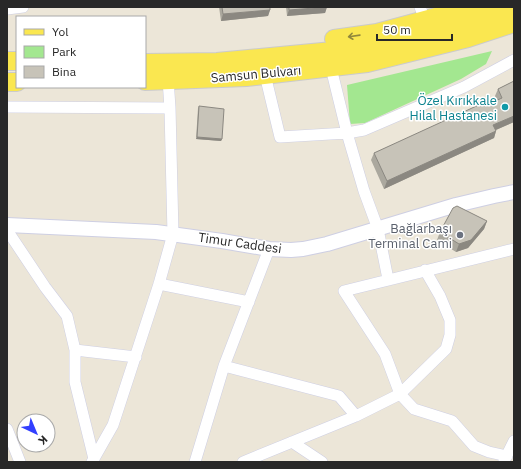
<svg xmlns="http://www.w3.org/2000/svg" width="521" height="469" font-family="'IBM Plex Sans',sans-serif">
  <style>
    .green { fill: #a3e790 }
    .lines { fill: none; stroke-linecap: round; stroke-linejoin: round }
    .minor-casing { stroke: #cecfe3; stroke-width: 12 }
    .tertiary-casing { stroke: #cecfe3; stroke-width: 16 }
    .primary-casing { stroke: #cbcbcb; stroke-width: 20 }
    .minor { stroke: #fff; stroke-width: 11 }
    .tertiary { stroke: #fff; stroke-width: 14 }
    .primary { stroke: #fae750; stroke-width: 18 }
    .wall { fill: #aba89e }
    .shaded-wall { fill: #8b8881 }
    .building { fill: #c7c3b8; stroke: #8b8881 }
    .oneway { stroke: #91883c }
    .culture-dot { fill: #0f9aa8; stroke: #fff; stroke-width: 1.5 }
    .worship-dot { fill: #6b7280; stroke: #fff; stroke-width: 1.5 }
    .labels { text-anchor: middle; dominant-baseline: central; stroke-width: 3; stroke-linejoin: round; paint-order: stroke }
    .street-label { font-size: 13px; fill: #282828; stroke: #fff }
    .culture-label { font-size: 13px; fill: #0d838f; stroke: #fff; text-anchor: end }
    .worship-label { font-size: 13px; fill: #5b616d; stroke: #fff; text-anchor: end }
  </style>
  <rect width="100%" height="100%" fill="#ece6d8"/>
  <!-- green -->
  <path class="green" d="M492,51L486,64L461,79L365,123L350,124L347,85Z"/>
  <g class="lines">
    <defs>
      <path id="minor" d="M420,7L425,20
        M7,9L23,7
        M333,76L347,133L364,191L378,229L388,279
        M267,83L280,137L347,133L364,130L464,87L514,60
        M7,107L170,108
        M7,230L45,287L67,316L75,350V382L94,459
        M159,284L249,302
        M75,350L136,357
        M224,366L339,396L356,416
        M7,429L20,462
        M292,442L322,462
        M507,456L489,452L474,446L452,421L414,409L400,394L385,354L344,291L514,249
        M504,461L514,441
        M92,462L113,425L159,284L173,234L170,108L168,79
        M195,462L224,366L269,249
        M243,462L356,416L400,394L446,349L450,335V320L440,296L425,270"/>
      <path id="tertiary" d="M7,225L156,232L222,241L269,249L291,250L303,249L327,244L456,205L494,196L514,192"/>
      <path id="primary" d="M334,39L377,33L473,7
        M7,61H17
        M145,63L217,62L364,48L441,30L514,7
        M145,81L246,77L367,63L468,38L514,23
        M7,82H17"/>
    </defs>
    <!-- minor casing -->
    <use href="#minor" class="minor-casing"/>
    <!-- tertiary casing -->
    <use href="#tertiary" class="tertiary-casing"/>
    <!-- primary casing -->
    <use href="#primary" class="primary-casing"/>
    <!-- minor -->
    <use href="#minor" class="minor"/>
    <!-- tertiary -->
    <use href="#tertiary" class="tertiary"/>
    <!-- primary -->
    <use href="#primary" class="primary"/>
  </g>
  <!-- wall -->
  <path class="wall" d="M219,7H270V10L268,16L221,21Z
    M286,7H327L325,13L287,16Z
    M514,81V122L496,130V131L494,138L384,189L371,160L374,153L497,100L495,96L498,89Z
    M199,106L222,139L221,141L196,139L198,108Z
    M487,221L484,229L468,248L456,252L437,240L440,232Z"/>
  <!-- shaded-wall -->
  <path class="shaded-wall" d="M327,7L325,13L287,16L289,10Z
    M270,10L268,16L221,21L223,14Z
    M514,116V122L491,132L493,125Z
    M496,131L494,138L384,189L387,181Z
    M197,137L222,139L221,141L196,139Z
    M487,221L484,229L468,248L456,252L459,244Z"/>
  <!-- building -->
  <path class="building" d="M222,7H270V10L223,14Z
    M289,7H327L289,10Z
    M514,81V116L493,125L496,131L387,181L374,153L483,103L484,106L502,98L498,89Z
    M199,106L224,109L222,139L197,137Z
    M457,206L487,221L471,240L459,244L440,232L453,208Z"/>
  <!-- one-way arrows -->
  <defs><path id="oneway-shaft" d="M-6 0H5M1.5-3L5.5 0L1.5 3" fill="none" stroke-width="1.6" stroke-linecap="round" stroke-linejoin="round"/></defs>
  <use class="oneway" href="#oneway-shaft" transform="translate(354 36) rotate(172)"/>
  <!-- markers -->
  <circle class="culture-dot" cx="505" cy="107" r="4"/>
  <circle class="worship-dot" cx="460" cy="235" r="4"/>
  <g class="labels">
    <!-- street labels -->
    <g class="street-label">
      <text transform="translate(256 74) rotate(-5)">Samsun Bulvarı</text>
      <text transform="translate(240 243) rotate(8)">Timur Caddesi</text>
    </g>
    <!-- culture labels -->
    <g class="culture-label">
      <text x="497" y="100">Özel Kırıkkale<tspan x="497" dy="15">Hilal Hastanesi</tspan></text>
    </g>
    <!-- worship labels -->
    <g class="worship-label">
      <text x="452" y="228">Bağlarbaşı<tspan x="452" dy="15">Terminal Cami</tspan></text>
    </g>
  </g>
  <!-- border -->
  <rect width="521" height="469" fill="none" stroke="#282828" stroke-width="16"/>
  <!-- legend -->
  <rect x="16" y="16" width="130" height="72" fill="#ffffff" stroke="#a9a9a9"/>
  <rect x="24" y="29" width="20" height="6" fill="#fae750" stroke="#a9a9a9"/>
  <text x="52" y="36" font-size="12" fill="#282828">Yol</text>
  <rect x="24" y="46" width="20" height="12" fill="#a3e790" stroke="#a9a9a9"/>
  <text x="52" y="56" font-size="12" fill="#282828">Park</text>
  <rect x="24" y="66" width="20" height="12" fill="#c7c3b8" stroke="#a9a9a9"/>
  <text x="52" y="76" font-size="12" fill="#282828">Bina</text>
  <!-- north arrow -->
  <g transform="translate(36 433) rotate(136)"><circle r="19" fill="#ffffff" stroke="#a9a9a9"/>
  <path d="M0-3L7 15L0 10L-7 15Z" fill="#323fff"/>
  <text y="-6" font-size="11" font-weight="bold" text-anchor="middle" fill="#282828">K</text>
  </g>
  <!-- scale -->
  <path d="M377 34v6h75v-6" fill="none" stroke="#282828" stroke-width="2"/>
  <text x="383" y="34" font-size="12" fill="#282828" stroke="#ffffff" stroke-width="3" paint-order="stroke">50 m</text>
</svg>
